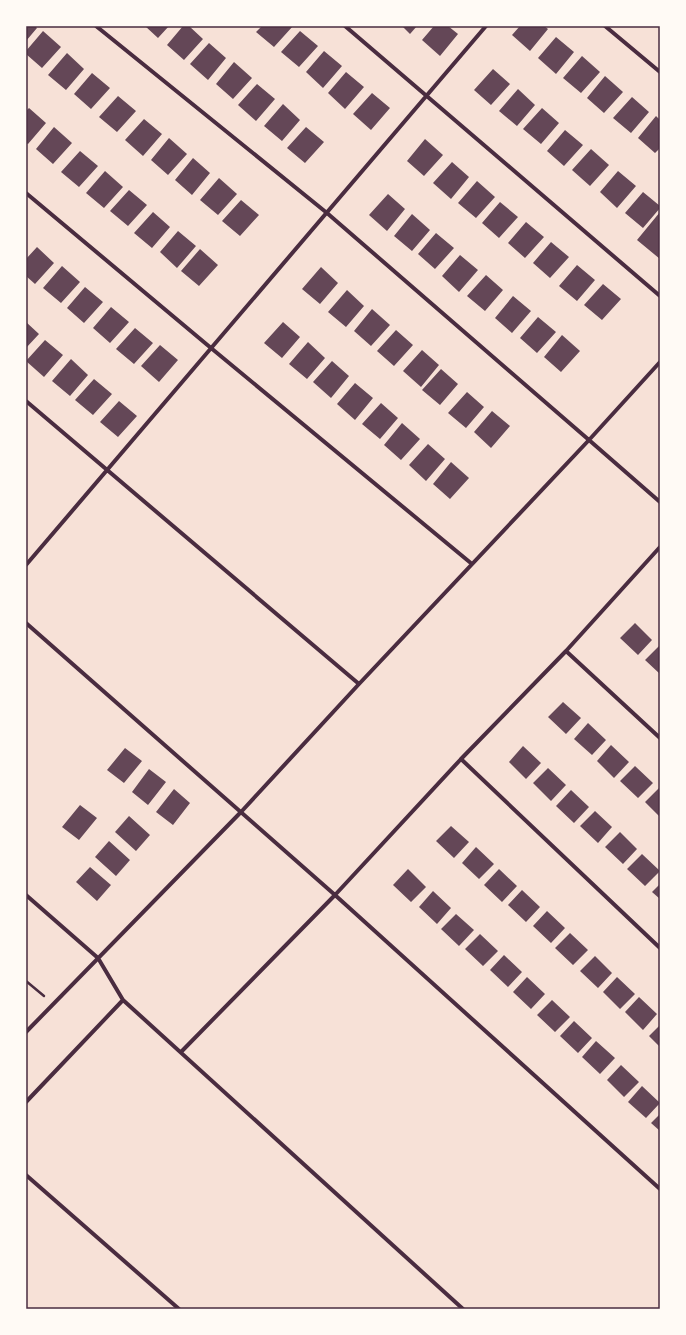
<svg xmlns="http://www.w3.org/2000/svg" width="686" height="1335" font-family="'Source Sans 3',sans-serif">
  <style>
    .building { fill: #644757 }
    .lines { fill: none; stroke-linecap: round; stroke-linejoin: round }
    .path { stroke: #4a2c40; stroke-width: 2.5 }
    .minor { stroke: #4a2c40; stroke-width: 4 }
    .neatline { fill: none; stroke: #4a2c40; stroke-width: 1.5 }
  </style>
  <rect width="100%" height="100%" fill="#f7e1d7"/>
  <!-- building -->
  <path class="building" d="M26,26H35L37,28L26,41Z
    M145,26H169L158,38Z
    M183,26H189L203,39L184,60L167,45Z
    M262,26H293L274,47L256,32Z
    M402,26H417L410,34Z
    M434,26H448L458,34L440,56L422,40Z
    M520,26H544L548,29L530,51L512,35Z
    M43,31L61,47L42,68L26,54V51Z
    M300,31L318,46L299,67L281,52Z
    M556,37L574,52L556,74L538,58Z
    M209,43L226,58L208,80L190,64Z
    M324,51L342,66L323,88L306,72Z
    M67,53L84,69L66,90L48,75Z
    M582,56L600,72L581,93L563,78Z
    M234,62L252,78L233,99L216,84Z
    M493,69L510,84L491,105L474,90Z
    M346,72L364,87L345,109L328,93Z
    M92,73L110,88L91,109L74,94Z
    M605,76L623,92L604,113L587,98Z
    M257,84L275,99L256,121L238,105Z
    M518,89L535,105L517,126L499,111Z
    M372,93L390,108L371,130L353,114Z
    M118,96L136,111L117,132L99,117Z
    M632,97L649,112L631,133L613,118Z
    M283,104L300,120L282,141L264,126Z
    M29,108L46,123L28,144L26,143V111Z
    M542,108L559,123L541,144L523,129Z
    M656,116L660,120V148L655,153L638,138Z
    M144,119L162,134L143,156L125,140Z
    M54,127L72,143L53,164L36,149Z
    M306,127L324,142L305,163L287,148Z
    M565,130L583,145L564,166L547,151Z
    M169,138L187,154L168,175L151,160Z
    M425,139L443,155L424,176L407,161Z
    M591,149L609,165L590,186L572,170Z
    M80,151L98,166L79,187L61,172Z
    M193,158L210,173L192,195L175,180Z
    M452,162L469,177L451,199L433,183Z
    M105,171L123,187L104,208L86,193Z
    M618,171L636,186L617,208L600,192Z
    M219,178L237,194L218,215L200,200Z
    M477,181L495,197L476,218L458,203Z
    M129,190L147,205L128,226L110,211Z
    M643,192L660,206V208L643,228L625,213Z
    M388,194L405,209L387,231L369,215Z
    M241,200L259,215L240,236L222,221Z
    M500,202L518,217L499,238L482,223Z
    M153,212L170,227L152,248L134,233Z
    M660,212V259L637,240Z
    M412,214L430,230L412,251L394,236Z
    M526,222L544,237L525,258L508,243Z
    M178,231L196,246L177,268L160,252Z
    M436,233L454,248L435,269L418,254Z
    M551,242L569,257L550,278L533,263Z
    M37,247L54,263L35,284L26,276V259Z
    M200,249L218,265L199,286L181,271Z
    M460,255L478,270L459,292L442,276Z
    M577,265L595,280L577,301L559,286Z
    M62,266L80,282L61,303L43,288Z
    M321,267L338,283L320,304L302,289Z
    M486,275L503,290L485,311L467,296Z
    M603,284L621,299L602,320L584,305Z
    M85,287L103,302L84,323L67,308Z
    M347,290L364,306L346,327L328,312Z
    M513,296L531,311L512,333L495,318Z
    M111,307L129,322L110,343L93,328Z
    M372,309L390,325L371,346L354,331Z
    M538,317L556,332L537,353L520,338Z
    M26,322L39,334L26,348Z
    M283,322L300,337L282,358L264,343Z
    M135,328L153,343L134,364L116,349Z
    M396,330L413,345L394,366L377,351Z
    M562,335L580,351L561,372L544,357Z
    M45,340L63,355L44,377L26,361Z
    M308,342L325,358L307,379L289,364Z
    M160,345L178,360L159,382L141,366Z
    M422,350L439,365L421,387L403,371Z
    M71,359L88,375L70,396L52,381Z
    M332,361L349,376L331,398L313,382Z
    M441,369L458,384L440,405L422,390Z
    M94,379L112,394L93,415L75,400Z
    M355,383L373,398L355,420L337,404Z
    M467,392L484,407L466,428L448,413Z
    M119,401L137,416L118,437L100,422Z
    M381,403L398,418L380,439L362,424Z
    M492,411L510,426L491,448L474,432Z
    M402,423L420,439L401,460L384,445Z
    M428,444L445,459L426,481L409,465Z
    M451,462L469,478L450,499L433,484Z
    M635,623L652,640L638,655L620,638Z
    M660,645V674L645,660Z
    M563,702L581,718L566,734L548,717Z
    M588,723L606,740L592,755L574,739Z
    M611,745L629,762L614,778L597,761Z
    M523,746L541,763L526,779L509,762Z
    M125,748L142,761L124,783L107,770Z
    M635,766L653,783L638,798L620,781Z
    M548,768L566,785L551,801L533,783Z
    M149,769L166,782L148,805L132,792Z
    M660,787V817L645,802Z
    M174,789L190,803L173,825L156,812Z
    M571,790L589,807L574,823L556,806Z
    M80,805L97,818L79,840L62,827Z
    M595,811L612,827L598,843L580,826Z
    M129,816L150,835L136,851L115,832Z
    M451,826L469,842L454,858L436,841Z
    M620,832L637,849L623,864L605,847Z
    M109,841L130,860L116,876L95,857Z
    M476,847L494,864L479,879L462,863Z
    M642,854L660,871L645,886L627,869Z
    M90,867L111,885L97,901L76,882Z
    M408,869L426,887L411,902L393,885Z
    M499,869L517,886L502,902L484,885Z
    M660,884V899L652,892Z
    M522,890L540,907L526,922L508,905Z
    M433,891L451,908L437,924L419,907Z
    M547,911L565,928L551,943L533,926Z
    M456,914L474,930L459,946L441,929Z
    M570,933L588,950L573,965L555,948Z
    M480,934L498,951L483,966L465,949Z
    M504,955L522,972L508,987L490,970Z
    M595,956L612,973L598,988L580,971Z
    M527,977L545,994L531,1009L513,992Z
    M617,977L635,994L620,1009L603,992Z
    M639,997L657,1014L643,1030L625,1012Z
    M552,1000L570,1017L555,1032L537,1015Z
    M574,1021L592,1038L578,1053L560,1036Z
    M660,1025V1047L649,1036Z
    M596,1041L615,1058L600,1074L582,1057Z
    M621,1065L639,1082L624,1097L607,1080Z
    M642,1086L660,1103L646,1118L628,1102Z
    M660,1114V1131L651,1123Z"/>
  <g class="lines">
    <!-- path -->
    <path class="path" d="M26,981L44,996"/>
    <!-- minor -->
    <path class="minor" d="M96,26L327,213L589,440L660,502
      M345,26L660,296
      M605,26L660,72
      M26,193L211,348L472,564
      M26,401L359,684
      M26,565L486,26
      M26,623L335,895L660,1189
      M566,651L660,738
      M461,759L660,948
      M26,895L98,958L123,1000L463,1309
      M26,1032L241,812L359,684L589,440L660,362
      M181,1052L335,895L461,759L566,651L660,547
      M26,1102L123,1000
      M26,1175L179,1309"/>
  </g>
  <!-- border -->
  <rect width="686" height="1335" fill="none" stroke="#fffaf5" stroke-width="54"/>
  <rect x="27" y="27" width="632" height="1281" class="neatline"/>
</svg>
